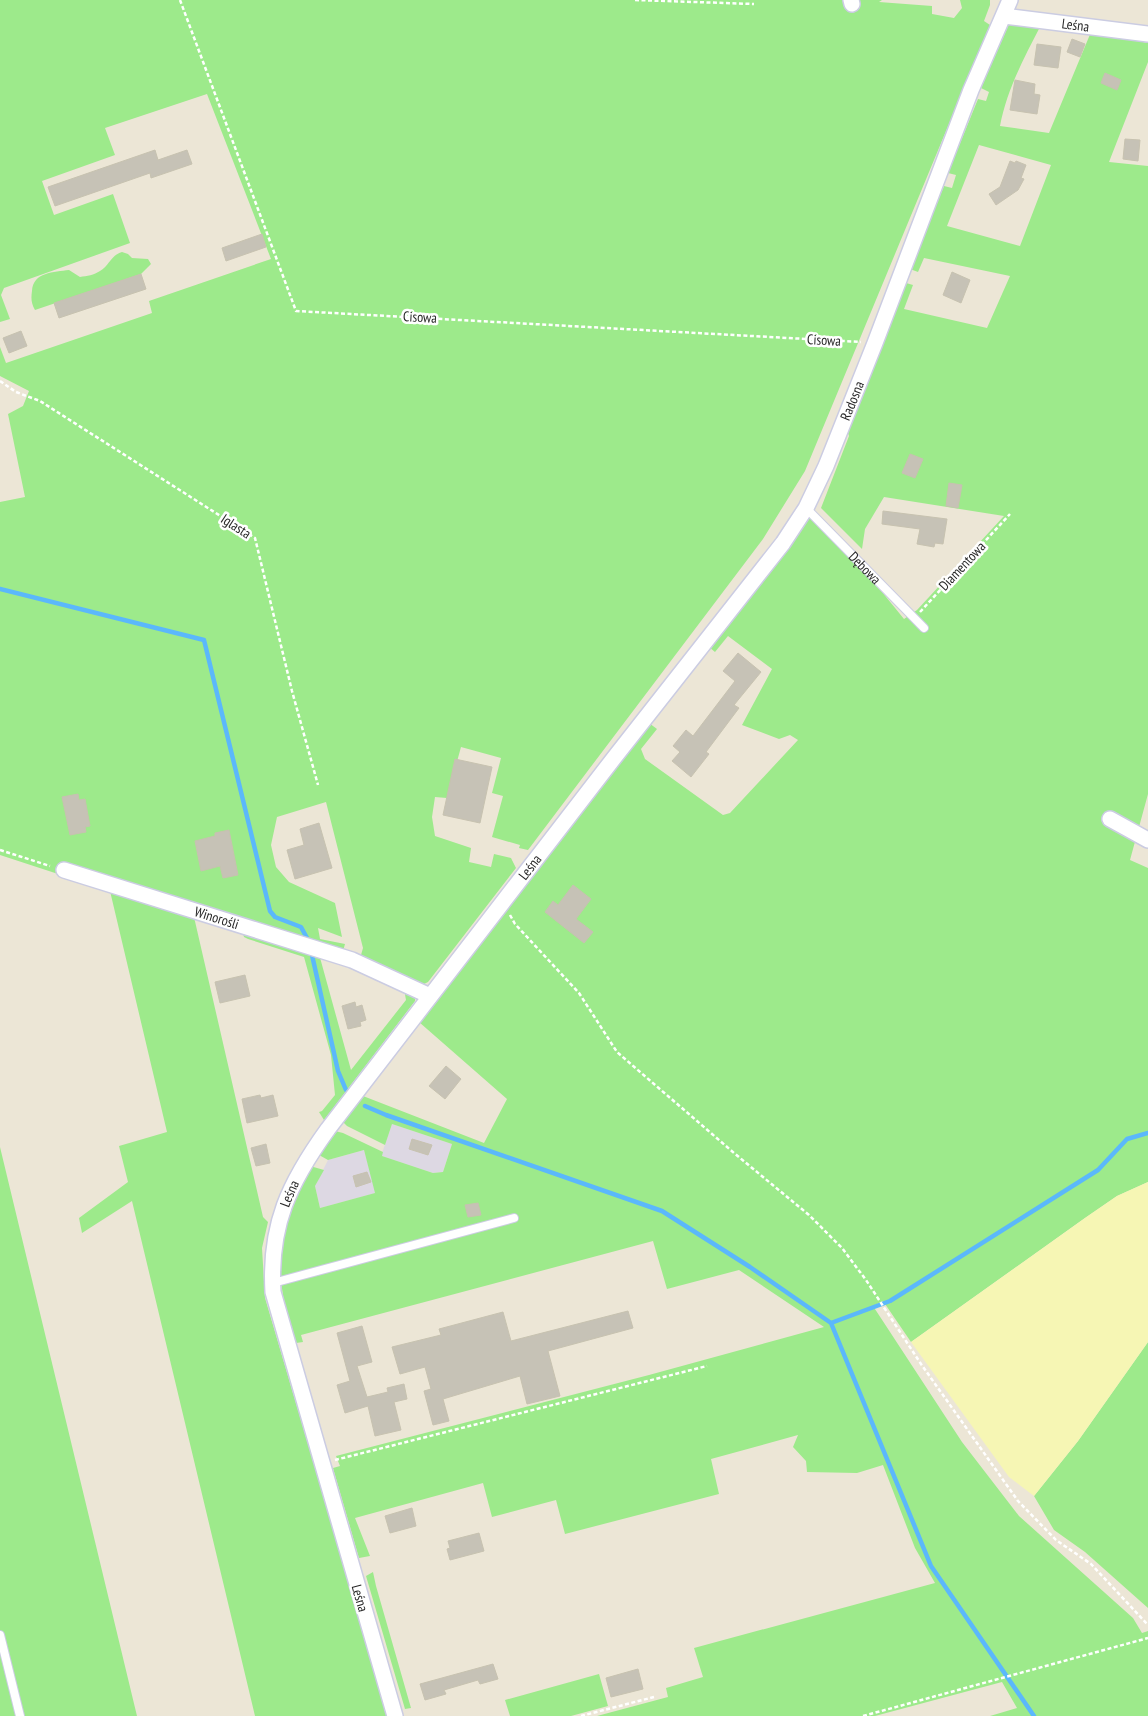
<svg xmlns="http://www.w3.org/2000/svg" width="1148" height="1716" font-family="'PT Sans Narrow',sans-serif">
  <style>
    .industrial { fill: #ddd8e3 }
    .green { fill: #9dea8b; fill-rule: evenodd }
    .sand { fill: #f6f6b4 }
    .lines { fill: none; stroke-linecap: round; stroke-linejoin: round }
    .stream { stroke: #5bb8fb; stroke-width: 4.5 }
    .building { fill: #c6c2b6; stroke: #c7c2b0 }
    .service-casing { stroke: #cbcce2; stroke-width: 10 }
    .minor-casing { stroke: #cbcce2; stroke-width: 18 }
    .path { stroke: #fff; stroke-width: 2.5; stroke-dasharray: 4 2.5; stroke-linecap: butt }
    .service { stroke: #fff; stroke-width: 8 }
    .minor { stroke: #fff; stroke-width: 15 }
    .labels { text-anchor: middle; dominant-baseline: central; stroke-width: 5; stroke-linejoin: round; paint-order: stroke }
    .street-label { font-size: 14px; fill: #272727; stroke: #fff }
  </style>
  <rect width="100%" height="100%" fill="#ece6d6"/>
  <!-- industrial -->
  <path class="industrial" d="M392,1124L452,1144L443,1172L433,1173L381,1156Z
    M364,1150L376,1193L320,1208L315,1186L328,1160Z"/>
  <!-- green -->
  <path class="green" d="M0,0H882L879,2L932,6V14L954,18L962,8L960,0H990V5L984,21L990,25L805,471L763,539L528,850L519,848L520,845L492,837L503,796L492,793L501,758L461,747L447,798L435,797L432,817L435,836L471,848L469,862L491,867L494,854L511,858L516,868L428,982L424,984L376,967L361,955L363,948L326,802L277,817L271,845L276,867L289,882L335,903L342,937L318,928L320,939L345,944L343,951L319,954L351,1070L406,1000L404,989L415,996V1001L324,1120L319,1112L322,1111L335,1095L331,1055L304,957L248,939L244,937L242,930L194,917L263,1217L268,1222L262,1248L265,1298L388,1716H255L132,1201L82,1233L79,1218L128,1182L119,1146L167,1132L110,891L0,855V502L25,497L8,414L23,406L29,391L0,376V347L6,363L152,313L149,301L271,259L207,94L105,128L115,155L42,181L54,215L113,194L130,243L4,288L1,295L10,319L0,322Z
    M1009,24L1041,25C1024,58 1007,89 1000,126L1049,133L1091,32L1148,43V62L1109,162L1148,166V794L1130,860L1148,868V1182L1117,1196L1085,1218L911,1342L883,1301L873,1306L962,1442L1019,1516L1133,1618L1142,1633L1148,1631V1716H990L1017,1708L1002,1682L875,1716H597L668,1697L666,1688L703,1677L694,1648L935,1583L915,1548L883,1465L857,1473L807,1472L806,1461L793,1447L798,1435L711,1459L719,1494L565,1534L556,1500L492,1517L483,1483L355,1518L370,1556L359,1558L333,1468L340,1466L336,1456L649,1375L824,1327L739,1270L667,1289L653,1241L301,1335L303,1342L296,1343L284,1303L278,1259L286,1216L310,1166L324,1170L315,1186L320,1208L375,1193L364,1150L328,1160L319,1155L335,1131L343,1133L383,1152L382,1156L433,1173L443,1172L452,1144L392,1124L385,1145L347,1126L343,1122L363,1096L484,1143L507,1099L419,1022L649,723L657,729L641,749L645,759L723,815L730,813L798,740L790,735L779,739L742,725L772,669L728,636L715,652L709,647L807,514L882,592L904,619L917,610L1004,516L884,497L865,529L862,549L821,508L849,436L847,430L906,283L913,285L904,309L987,328L1010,276L924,258L918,272L910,269L944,186L952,188L956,175L948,173L978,99L986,101L989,92L981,88ZM979,145L1051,165L1020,246L947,226Z
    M122,252L128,254L132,258L148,259L151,264L141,274L35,310C31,303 31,298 32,291C33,272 54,272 69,270L80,277C87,276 94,275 100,271C109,266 111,255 122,252Z
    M0,1147L137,1716H0Z
    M1148,1342V1608L1085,1552L1054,1530L1034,1496L1078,1441Z
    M373,1572L376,1586L411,1708L405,1709L366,1576Z
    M599,1674L608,1706L571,1716H510L505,1700Z"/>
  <!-- sand -->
  <path class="sand" d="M1148,1182V1342L1078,1441L1034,1496L1009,1477L911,1342L1085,1218L1117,1196Z"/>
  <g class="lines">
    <!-- stream -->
    <path class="stream" d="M0,589L204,640L270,911L275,917L301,927L307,938
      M312,955L338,1071L346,1090
      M365,1106L386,1115L662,1211L750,1267L831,1323L890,1301L1098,1170L1127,1139L1148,1133
      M831,1323L931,1566L1034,1716"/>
  </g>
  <!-- building -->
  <path class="building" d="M1072,39L1085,44L1080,57L1067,52Z
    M1037,44L1061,47L1058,68L1034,65Z
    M1105,73L1121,80L1117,90L1101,83Z
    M1015,80L1035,84L1034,94L1040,95L1037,114L1010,110Z
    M1125,139L1140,140L1138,161L1123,159Z
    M155,150L158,160L187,150L192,164L151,178L150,173L55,206L48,187Z
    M1010,161L1015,163L1016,161L1026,165L1021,178L1024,179L1018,190L996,205L989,194L1000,187Z
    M262,234L266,247L226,261L222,248Z
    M952,272L970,280L961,303L943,295Z
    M141,274L146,289L59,318L54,303Z
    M21,331L27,346L9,353L3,338Z
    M910,454L923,459L915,478L902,473Z
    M949,483L962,485L958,508L946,506Z
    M883,511L947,519L943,544L935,543L934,547L917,544L920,529L882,524Z
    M738,653L761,672L734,705L739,708L706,752L709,754L691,777L672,761L680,752L673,746L686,730L693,736L735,681L723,671Z
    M455,759L492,767L480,823L443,815Z
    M78,794L79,800L85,799L90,826L85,827L86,832L70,835L62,797Z
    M319,823L332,868L295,879L287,850L304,845L300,829Z
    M229,830L238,875L223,878L220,866L201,871L195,841L215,836V833Z
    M573,885L591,899L576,919L593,932L584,943L545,912L553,901L558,905Z
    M245,975L250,996L220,1003L215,982Z
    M355,1002L356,1007L362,1005L366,1020L360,1022L361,1026L348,1029L342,1006Z
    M446,1066L461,1079L445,1099L429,1086Z
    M260,1095L261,1098L273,1095L278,1116L247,1123L242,1099Z
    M412,1139L432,1145L428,1155L409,1149Z
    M266,1144L270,1163L256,1166L251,1148Z
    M367,1172L371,1182L356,1187L353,1176Z
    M478,1203L481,1215L468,1217L465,1205Z
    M628,1311L633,1328L548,1351L560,1396L527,1404L520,1376L443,1399L449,1421L433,1425L424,1391L431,1389L425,1367L400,1374L392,1347L441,1335L439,1329L503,1312L511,1341Z
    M362,1326L372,1362L357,1366L367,1397L388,1392L387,1388L404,1384L407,1399L394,1402L401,1430L375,1436L368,1406L345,1413L337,1385L350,1381L337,1333Z
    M412,1508L416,1526L390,1533L385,1516Z
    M479,1533L484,1551L450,1560L447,1549L450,1548L448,1541Z
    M493,1664L498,1679L480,1684L478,1680L444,1690L446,1694L425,1700L420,1684Z
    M638,1669L643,1689L611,1697L606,1678Z"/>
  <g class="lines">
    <defs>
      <g id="service">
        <path id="s1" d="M806,508L924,628"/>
        <path d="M273,1283L514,1218"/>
        <path d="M0,1635L20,1716"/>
      </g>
      <g id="minor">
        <path d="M851,0L852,4"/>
        <path id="s2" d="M1004,16L1148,34"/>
        <path d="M1110,819L1148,840"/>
        <path id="s3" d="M64,870L352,960L430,996"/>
        <path id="s4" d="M395,1716L273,1292C269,1225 289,1183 328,1129L614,758L783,543L806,508L826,466L875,343L971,90L1010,0"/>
      </g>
    </defs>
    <!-- service casing -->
    <use href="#service" class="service-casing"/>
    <!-- minor casing -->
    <use href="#minor" class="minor-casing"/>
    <!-- path -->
    <path class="path" d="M180,0L296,311L861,342
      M635,0L754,4
      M0,381L16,392L40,401L255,538L292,691L318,785
      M920,612L1010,514
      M0,850L50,866
      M510,915L515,924L579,993L617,1052L734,1153L809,1215L842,1248L866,1280L921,1364L1018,1501L1056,1540L1091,1564L1148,1625
      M335,1460L707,1366
      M581,1716L654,1697
      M863,1716L1148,1638"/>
    <!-- service -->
    <use href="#service" class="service"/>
    <!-- minor -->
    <use href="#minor" class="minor"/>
  </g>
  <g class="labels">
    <!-- street labels -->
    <g class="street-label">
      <text stroke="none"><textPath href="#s2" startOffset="72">Leśna</textPath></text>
      <text transform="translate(420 317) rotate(3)">Cisowa</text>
      <text transform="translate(824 340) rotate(3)">Cisowa</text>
      <text stroke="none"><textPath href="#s4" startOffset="1518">Radosna</textPath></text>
      <text transform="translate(236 526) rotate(33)">Iglasta</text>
      <text transform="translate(962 566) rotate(-47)">Diamentowa</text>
      <text stroke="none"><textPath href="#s1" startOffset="84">Dębowa</textPath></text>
      <text stroke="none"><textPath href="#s4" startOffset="948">Leśna</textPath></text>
      <text stroke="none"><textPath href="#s3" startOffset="160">Winorośli</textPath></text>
      <text stroke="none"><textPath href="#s4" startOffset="542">Leśna</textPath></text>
      <text transform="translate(360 1598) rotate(74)">Leśna</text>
    </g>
  </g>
</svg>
